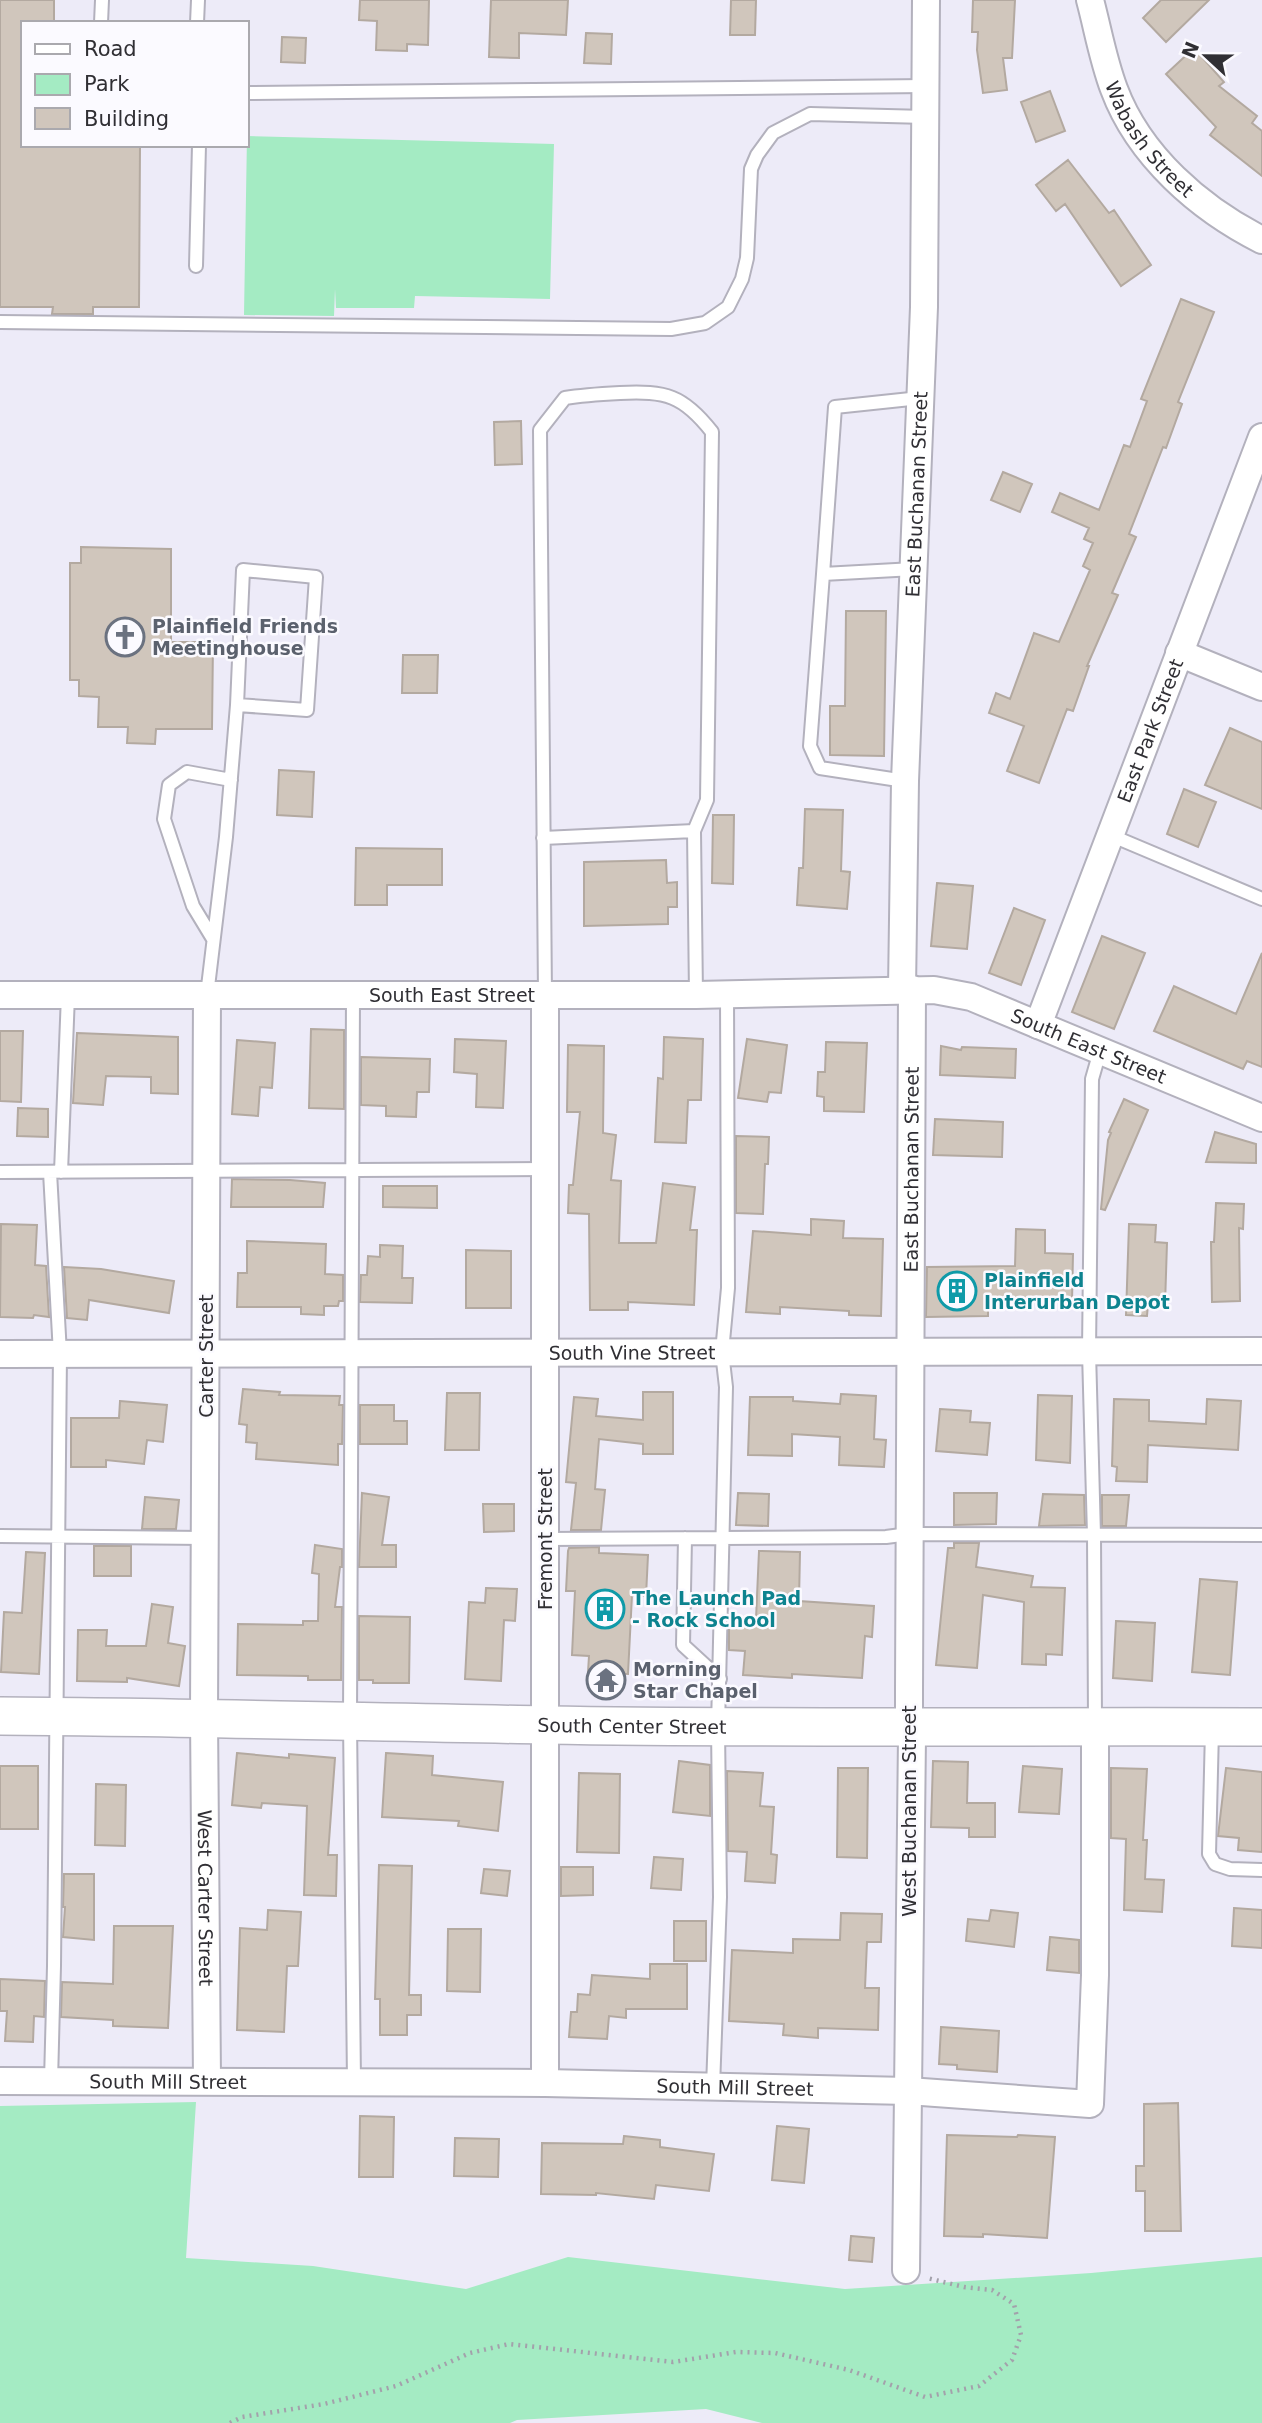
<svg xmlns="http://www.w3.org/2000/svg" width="1262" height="2423" font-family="'DejaVu Sans',sans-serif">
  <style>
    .green { fill: #a4ebc3 }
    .building { fill: #d0c6bc; stroke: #b3a9a0; stroke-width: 2 }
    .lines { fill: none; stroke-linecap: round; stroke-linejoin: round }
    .service-casing { stroke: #b3b1bd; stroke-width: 16 }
    .minor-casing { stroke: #b3b1bd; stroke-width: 30 }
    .secondary-casing { stroke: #b3b1bd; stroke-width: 40 }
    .path { stroke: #a3a1ab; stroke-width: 4.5; stroke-dasharray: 2 5; stroke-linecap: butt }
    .service { stroke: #fff; stroke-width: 12 }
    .minor { stroke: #fff; stroke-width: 26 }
    .secondary { stroke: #fff; stroke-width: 37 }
    .labels { text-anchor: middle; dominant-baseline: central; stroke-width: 5; stroke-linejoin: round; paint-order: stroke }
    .street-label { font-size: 19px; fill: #302f34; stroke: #fbfaff }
    .worship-label { font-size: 19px; font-weight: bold; fill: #5b616d; stroke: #fbfaff; text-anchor: start }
    .culture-label { font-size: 19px; font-weight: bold; fill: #0d838f; stroke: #fbfaff; text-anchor: start }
  </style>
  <rect width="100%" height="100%" fill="#edebf8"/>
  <!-- green -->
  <path class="green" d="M247,136L554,144L550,299L415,296L414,308H336L335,289L334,316L244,315Z
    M196,2102L186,2258L313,2266L466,2289L568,2257L845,2289L1091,2273L1262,2257V2423H762L706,2409L517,2420L510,2423H0V2106Z"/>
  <!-- building -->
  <path class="building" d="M0,0H54V23H23V145H140L139,307H93V314H52L53,307H0Z
    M360,0H429L428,45L407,44V51L376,50L377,21L359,20Z
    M491,0H568L566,35L519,33V58L489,57Z
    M731,0H756L755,35H730Z
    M973,0H1015L1012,58H1003L1007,90L983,93L977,50L978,32H972Z
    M1161,0H1209L1166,42L1143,18Z
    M586,33L612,34L611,64L584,63Z
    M282,37L306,38L305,63L281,62Z
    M1194,48L1224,82L1219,86L1257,116L1252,123L1262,131V176L1210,135L1216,127L1166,74Z
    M1050,91L1065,131L1036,142L1021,102Z
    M1068,160L1109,213L1114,210L1151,265L1121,286L1065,204L1056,211L1036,185Z
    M1181,299L1214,312L1178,402L1182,404L1166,448L1163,447L1129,534L1136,537L1112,593L1118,595L1087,666H1089L1073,711L1067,709L1039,783L1007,771L1024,726L989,713L996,693L1010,699L1034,633L1059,642L1090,570L1083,566L1093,543L1084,539L1089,528L1052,512L1060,493L1099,510L1124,445L1130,447L1147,401L1141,399Z
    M521,421L522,464L495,465L494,422Z
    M1003,472L1032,484L1020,512L991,500Z
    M81,547L171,549V642H213L212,729H156L155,744L127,743L128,727H98L99,697L79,696V680H70V563H81Z
    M846,611H886L884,756L830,755V706H845Z
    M403,655H438L437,693H402Z
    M1230,728L1262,742V809L1205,785Z
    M279,770L314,772L312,817L277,815Z
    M1184,789L1216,802L1198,847L1167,834Z
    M805,809L843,810L841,871L850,872L847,909L797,905L799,868H803Z
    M713,815H734L733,884L712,883Z
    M356,848L442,849V885H387V905H355Z
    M666,860L667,883L677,882V907H668V924L584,926V862Z
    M937,883L973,886L967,949L931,946Z
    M1014,908L1045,920L1021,985L989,973Z
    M1102,936L1145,953L1114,1029L1072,1012Z
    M1262,953V1067L1247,1061L1243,1069L1154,1031L1174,986L1236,1014Z
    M311,1029L344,1030V1109L309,1108Z
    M0,1031H23L21,1102L0,1101Z
    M77,1033L178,1037V1094L151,1093V1077L106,1076L103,1105L73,1103Z
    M664,1037L703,1039L701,1100H688L686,1143L655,1142L658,1078L663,1079Z
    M455,1039L506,1041L503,1108L476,1107L477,1074L454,1072Z
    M747,1039L787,1045L781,1093L769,1092L767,1102L738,1098Z
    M237,1040L275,1043L272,1088L260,1087L258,1116L232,1114Z
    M826,1042L867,1043L864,1112L824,1111V1097L817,1096L818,1072H825Z
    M568,1045L604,1046L603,1133L616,1135L611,1180L621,1181L619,1243H656L663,1183L695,1187L690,1230H697L694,1305L628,1302V1310H590L589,1214L568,1213L569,1185H573L580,1112H567Z
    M941,1046L961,1050L962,1047L1016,1049L1015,1078L940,1075Z
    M361,1057L430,1059L429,1092H417L416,1117L386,1116V1106L361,1105Z
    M1124,1099L1148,1110L1105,1210L1101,1209L1108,1140L1111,1133L1109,1132Z
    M18,1108L48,1109V1137L17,1136Z
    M935,1119L1003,1122L1002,1157L933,1155Z
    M1215,1132L1256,1144V1163L1206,1162Z
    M736,1136L769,1137L768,1164H765L763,1214L736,1213Z
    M232,1179L290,1180L325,1183L323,1207H231Z
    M383,1186H437V1208L383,1207Z
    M1216,1203L1244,1204L1243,1229L1239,1228L1240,1301L1212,1302L1211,1242H1214Z
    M811,1219L844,1221L843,1238L883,1239L881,1316L849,1315V1311L780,1307V1314L746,1312L753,1231L811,1235Z
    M1,1224L37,1225L35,1265L46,1266L49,1317L34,1315L33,1318L0,1317Z
    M1129,1224L1156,1225L1155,1242L1167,1243L1165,1305L1148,1304L1147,1316L1126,1315Z
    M1016,1229L1045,1230V1253L1073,1254L1072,1302L988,1300V1316L926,1317L927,1267L1015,1266Z
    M247,1241L326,1244L325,1274L343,1275V1301H339L338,1306H324V1315L301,1314V1307H237L238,1273H247Z
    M380,1245L403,1246L402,1278H413L412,1303L360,1302L361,1275H367L368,1256L380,1257Z
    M466,1250L511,1251V1308H466Z
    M64,1267L101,1269L174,1281L169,1313L89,1300L87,1320L67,1318Z
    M243,1389L280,1392L279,1395L340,1396L339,1405H343L342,1444H338V1465L256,1459L257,1443L246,1442L247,1425L239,1424Z
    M643,1392H673V1454H643V1444L599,1439L595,1489L605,1490L601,1530H571L576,1483L566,1482L574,1397L598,1399L596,1416L643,1420Z
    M447,1393H480L479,1450H445Z
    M841,1394L876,1396L874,1439L886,1440L884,1467L839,1465L840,1437L792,1434V1456L748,1455L750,1397H793V1401L840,1404Z
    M1038,1395L1072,1396L1070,1463L1036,1460Z
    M1114,1399L1149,1400V1421L1206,1424L1207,1399L1241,1401L1238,1450L1148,1445L1147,1482L1116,1481L1117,1467L1112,1466Z
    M120,1401L167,1405L163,1442L147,1440L144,1464L106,1460V1467H71V1418H119Z
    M360,1405H394V1421H407V1444H360Z
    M940,1409L971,1411L970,1422L990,1423L987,1455L936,1451Z
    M362,1493L389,1497L382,1545H396V1567H359Z
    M738,1493L769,1494L768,1526L736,1525Z
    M954,1493H997L996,1524L954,1525Z
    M1043,1494L1084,1495L1085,1525L1039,1526Z
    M1102,1495H1129L1126,1526H1102Z
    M145,1497L179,1500L176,1529H142Z
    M483,1504H514V1531L484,1532Z
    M954,1543H979L976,1567L1033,1576L1031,1587L1065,1588L1062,1655L1046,1654V1665L1022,1664L1024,1602L983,1595L977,1668L936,1665L948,1548H954Z
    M315,1545L342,1549V1567H340L335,1607H342L341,1680H308V1676L237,1675L238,1624L303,1625V1621H318L319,1574L312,1573Z
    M94,1546H131V1576H94Z
    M599,1547V1553L648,1555L646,1596L632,1595L628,1674L588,1672L589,1656L572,1655L575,1591H566L568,1551L569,1548Z
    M759,1551L800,1552L799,1601L874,1606L872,1637L865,1636L862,1678L792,1674V1678L743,1675L745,1651L729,1650V1617L756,1619Z
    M26,1552L45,1553L39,1674L1,1672L4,1612L22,1613Z
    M1200,1579L1237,1582L1230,1675L1192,1672Z
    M486,1588L517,1589L515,1621L504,1620L501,1681L465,1679L469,1602L485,1603Z
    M152,1604L173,1607L168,1643L185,1646L179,1686L127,1678V1682L77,1681L78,1630H107L106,1646H146Z
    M359,1616L410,1617L409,1683H373V1680H359Z
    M1116,1621L1155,1623L1152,1681L1113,1678Z
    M237,1753L289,1758V1754L335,1758L328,1855H337L336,1896L304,1895L307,1806L262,1803L261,1808L232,1805Z
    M386,1753L433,1756L432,1775L503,1782L498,1831L458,1826L459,1821L382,1817Z
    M679,1761L710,1765V1816L673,1812Z
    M933,1761L968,1762L967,1803H995V1837H969V1828L931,1827Z
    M0,1766H38V1829H0Z
    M1023,1766L1062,1769L1059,1814L1019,1812Z
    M838,1768H868L867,1858L837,1857Z
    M1111,1768L1147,1769L1143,1840H1147L1145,1879L1164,1880L1162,1912L1124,1910L1126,1839L1111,1838Z
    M1226,1768L1262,1772V1852L1238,1850L1239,1838L1218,1836Z
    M727,1771L763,1773L760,1806L774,1807L771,1854L777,1855L775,1883L745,1881L747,1852L728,1851Z
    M579,1773L620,1774L619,1853L577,1852Z
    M96,1784L126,1785L125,1846L95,1845Z
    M654,1857L683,1859L681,1890L651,1888Z
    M379,1865L412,1866L409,1995H421V2015H407V2035H380V1999H375Z
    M561,1867H593V1895L561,1896Z
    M484,1869L510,1871L507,1896L481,1893Z
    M64,1874H94V1940L63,1937L65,1907H63Z
    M1234,1908L1262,1910V1948L1232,1946Z
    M268,1910L301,1912L298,1966H287L284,2032L237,2030L240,1928L267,1930Z
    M991,1910L1018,1913L1014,1947L966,1941L968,1919L989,1921Z
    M841,1913L882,1914L881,1942H867L865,1988H879L878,2030L818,2028V2038L783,2035L784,2024L729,2021L732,1950L793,1953V1939L840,1940Z
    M674,1921H706V1961H674Z
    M114,1926H173L168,2028L113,2026V2020L61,2017L62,1982L113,1984Z
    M448,1929H481L480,1992L447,1991Z
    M1050,1937L1079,1940V1973L1047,1970Z
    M650,1964H687V2009H626V2018L609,2016L607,2039L569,2037L571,2012H577L578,1994L590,1995L592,1975L650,1979Z
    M0,1979L45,1981L44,2017L34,2016L33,2042L5,2041L7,2011H0Z
    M941,2027L999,2031L997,2072L957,2069V2065L939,2064Z
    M1178,2103L1181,2231H1145V2191H1136V2166H1144V2104Z
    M360,2116L394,2117L393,2177H359Z
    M777,2126L809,2129L804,2183L772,2180Z
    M947,2135L1017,2137L1018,2135L1055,2137L1047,2238L983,2234V2237L944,2236Z
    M624,2136L660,2140V2147L714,2154L709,2191L656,2185L654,2199L596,2193V2195L541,2194L542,2143L623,2144Z
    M455,2138L499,2139L498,2177L454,2176Z
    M851,2236L874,2238L872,2262L849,2260Z"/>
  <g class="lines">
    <defs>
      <path id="service" d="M101,23L102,0
        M197,23L198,0
        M247,93L926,86
        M196,266L199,145
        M0,322L671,329L705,323L728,307L742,279L747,258L751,169L757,155L773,133L810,114L926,117
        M823,574L835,407L920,398
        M905,781L820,768L810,746L823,574L914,569
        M1110,835L1262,899
        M543,838L694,831
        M213,939L193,906L164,819L169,785L187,772L231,780
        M207,995L226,837L237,705L243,570L316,577L307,710L237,705
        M353,995L350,1721L354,2082
        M545,995L540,430L565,398C583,395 601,394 620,393C666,391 683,395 712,432L707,800L694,831L696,995
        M0,1172L545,1169
        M50,1172L60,1354L54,1966L51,2081
        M61,1172L68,995
        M0,1536L205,1538
        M685,1538L683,1645L720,1679
        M545,1539L886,1537L909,1534L1262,1535
        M1095,1722L1094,1535L1089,1352L1092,1079L1100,1051
        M1212,1730L1209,1854L1215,1864L1230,1869L1262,1870
        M713,2087L720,1897L718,1727L726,1387L722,1352L728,1288L727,994"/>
      <g id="minor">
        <path id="s1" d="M1090,0C1098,30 1103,60 1114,89C1139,156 1200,209 1262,240"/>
        <path d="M1179,653L1262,687"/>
        <path id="s2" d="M902,989L905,781L924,307L926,0"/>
        <path id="s3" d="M0,995H696L934,990L971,997L1262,1118"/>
        <path id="s4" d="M207,995L204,1717L207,2080"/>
        <path id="s5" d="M1038,1025L1262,437"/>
        <path id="s6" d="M0,1354L1262,1351"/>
        <path id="s7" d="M0,2081L545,2083L908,2091L1090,2104L1095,1975V1726"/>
        <path d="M545,2083V995"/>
        <path id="s8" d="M906,2270L912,1736L909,1726V1688L912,989"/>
      </g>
      <g id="secondary">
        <path id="s9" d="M0,1716C182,1717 363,1722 545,1725C784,1729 1023,1726 1262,1727"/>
      </g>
    </defs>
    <!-- service casing -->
    <use href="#service" class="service-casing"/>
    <!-- minor casing -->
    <use href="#minor" class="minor-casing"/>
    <!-- secondary casing -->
    <use href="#secondary" class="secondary-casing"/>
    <!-- path -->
    <path class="path" d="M230,2423L242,2417L324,2404L396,2386L470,2353L509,2344L673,2362L736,2352L775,2353L849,2370L925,2397L979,2386L1012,2360L1021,2335L1014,2304L992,2290L964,2287L927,2278"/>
    <!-- service -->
    <use href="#service" class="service"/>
    <!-- minor -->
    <use href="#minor" class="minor"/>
    <!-- secondary -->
    <use href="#secondary" class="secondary"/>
  </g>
  <!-- icons -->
  <defs>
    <symbol id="church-ring" viewBox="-11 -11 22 22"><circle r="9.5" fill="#fbfaff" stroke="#6b7280" stroke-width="1.5"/><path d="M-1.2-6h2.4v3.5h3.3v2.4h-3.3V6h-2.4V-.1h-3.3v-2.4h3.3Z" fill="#6b7280"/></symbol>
    <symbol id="building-ring" viewBox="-11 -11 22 22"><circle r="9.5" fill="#fbfaff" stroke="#0f9aa8" stroke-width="1.5"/><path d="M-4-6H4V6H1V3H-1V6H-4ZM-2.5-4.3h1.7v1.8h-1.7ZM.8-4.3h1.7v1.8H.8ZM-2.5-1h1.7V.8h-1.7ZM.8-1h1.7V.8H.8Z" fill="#0f9aa8"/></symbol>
    <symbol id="temple-ring" viewBox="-11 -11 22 22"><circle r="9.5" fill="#fbfaff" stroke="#6b7280" stroke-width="1.5"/><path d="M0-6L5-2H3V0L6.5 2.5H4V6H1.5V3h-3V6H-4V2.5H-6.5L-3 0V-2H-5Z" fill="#6b7280"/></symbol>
  </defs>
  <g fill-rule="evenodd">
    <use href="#church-ring" x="103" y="615" width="44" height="44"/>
    <use href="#building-ring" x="935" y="1269" width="44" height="44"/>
    <use href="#building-ring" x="583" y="1587" width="44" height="44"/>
    <use href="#temple-ring" x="584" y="1658" width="44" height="44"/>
  </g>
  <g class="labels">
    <!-- street labels -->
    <g class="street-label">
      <text stroke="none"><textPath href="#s1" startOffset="154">Wabash Street</textPath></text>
      <text stroke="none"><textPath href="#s2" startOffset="495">East Buchanan Street</textPath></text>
      <text stroke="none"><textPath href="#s5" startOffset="315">East Park Street</textPath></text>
      <text stroke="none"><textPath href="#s3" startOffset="452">South East Street</textPath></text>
      <text stroke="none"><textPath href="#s3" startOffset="1099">South East Street</textPath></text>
      <text stroke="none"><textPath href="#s8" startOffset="1101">East Buchanan Street</textPath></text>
      <text stroke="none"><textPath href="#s6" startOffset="632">South Vine Street</textPath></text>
      <text transform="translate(206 1356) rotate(-90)">Carter Street</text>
      <text transform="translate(545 1539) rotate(-90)">Fremont Street</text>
      <text stroke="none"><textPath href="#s9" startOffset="632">South Center Street</textPath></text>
      <text transform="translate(909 1811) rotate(-90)">West Buchanan Street</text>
      <text stroke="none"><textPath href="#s4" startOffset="903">West Carter Street</textPath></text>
      <text stroke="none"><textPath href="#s7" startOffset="168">South Mill Street</textPath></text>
      <text stroke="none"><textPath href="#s7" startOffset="735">South Mill Street</textPath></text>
    </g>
    <!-- worship labels -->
    <g class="worship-label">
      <text x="152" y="626">Plainfield Friends<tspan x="152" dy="22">Meetinghouse</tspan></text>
      <text x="633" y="1669">Morning<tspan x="633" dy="22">Star Chapel</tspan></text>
    </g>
    <!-- culture labels -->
    <g class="culture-label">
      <text x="984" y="1280">Plainfield<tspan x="984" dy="22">Interurban Depot</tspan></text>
      <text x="632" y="1598">The Launch Pad<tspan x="632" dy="22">- Rock School</tspan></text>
    </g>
  </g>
  <!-- legend -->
  <rect x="21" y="21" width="228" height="126" fill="#fbfaff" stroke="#aaa9ae" stroke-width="2"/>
  <rect x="35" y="44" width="35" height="10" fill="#ffffff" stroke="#aaa9ae" stroke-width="2"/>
  <text x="84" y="56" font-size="21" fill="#302f34">Road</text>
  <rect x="35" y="74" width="35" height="21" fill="#a4ebc3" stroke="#aaa9ae" stroke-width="2"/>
  <text x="84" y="91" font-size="21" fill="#302f34">Park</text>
  <rect x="35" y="108" width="35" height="21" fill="#d0c6bc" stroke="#aaa9ae" stroke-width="2"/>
  <text x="84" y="126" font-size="21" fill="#302f34">Building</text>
  <!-- north arrow -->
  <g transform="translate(1206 56) rotate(292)" stroke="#fbfaff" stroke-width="5" paint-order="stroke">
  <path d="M0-5L12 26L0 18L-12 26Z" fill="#302f34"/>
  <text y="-10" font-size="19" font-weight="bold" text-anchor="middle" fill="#302f34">N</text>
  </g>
</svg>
